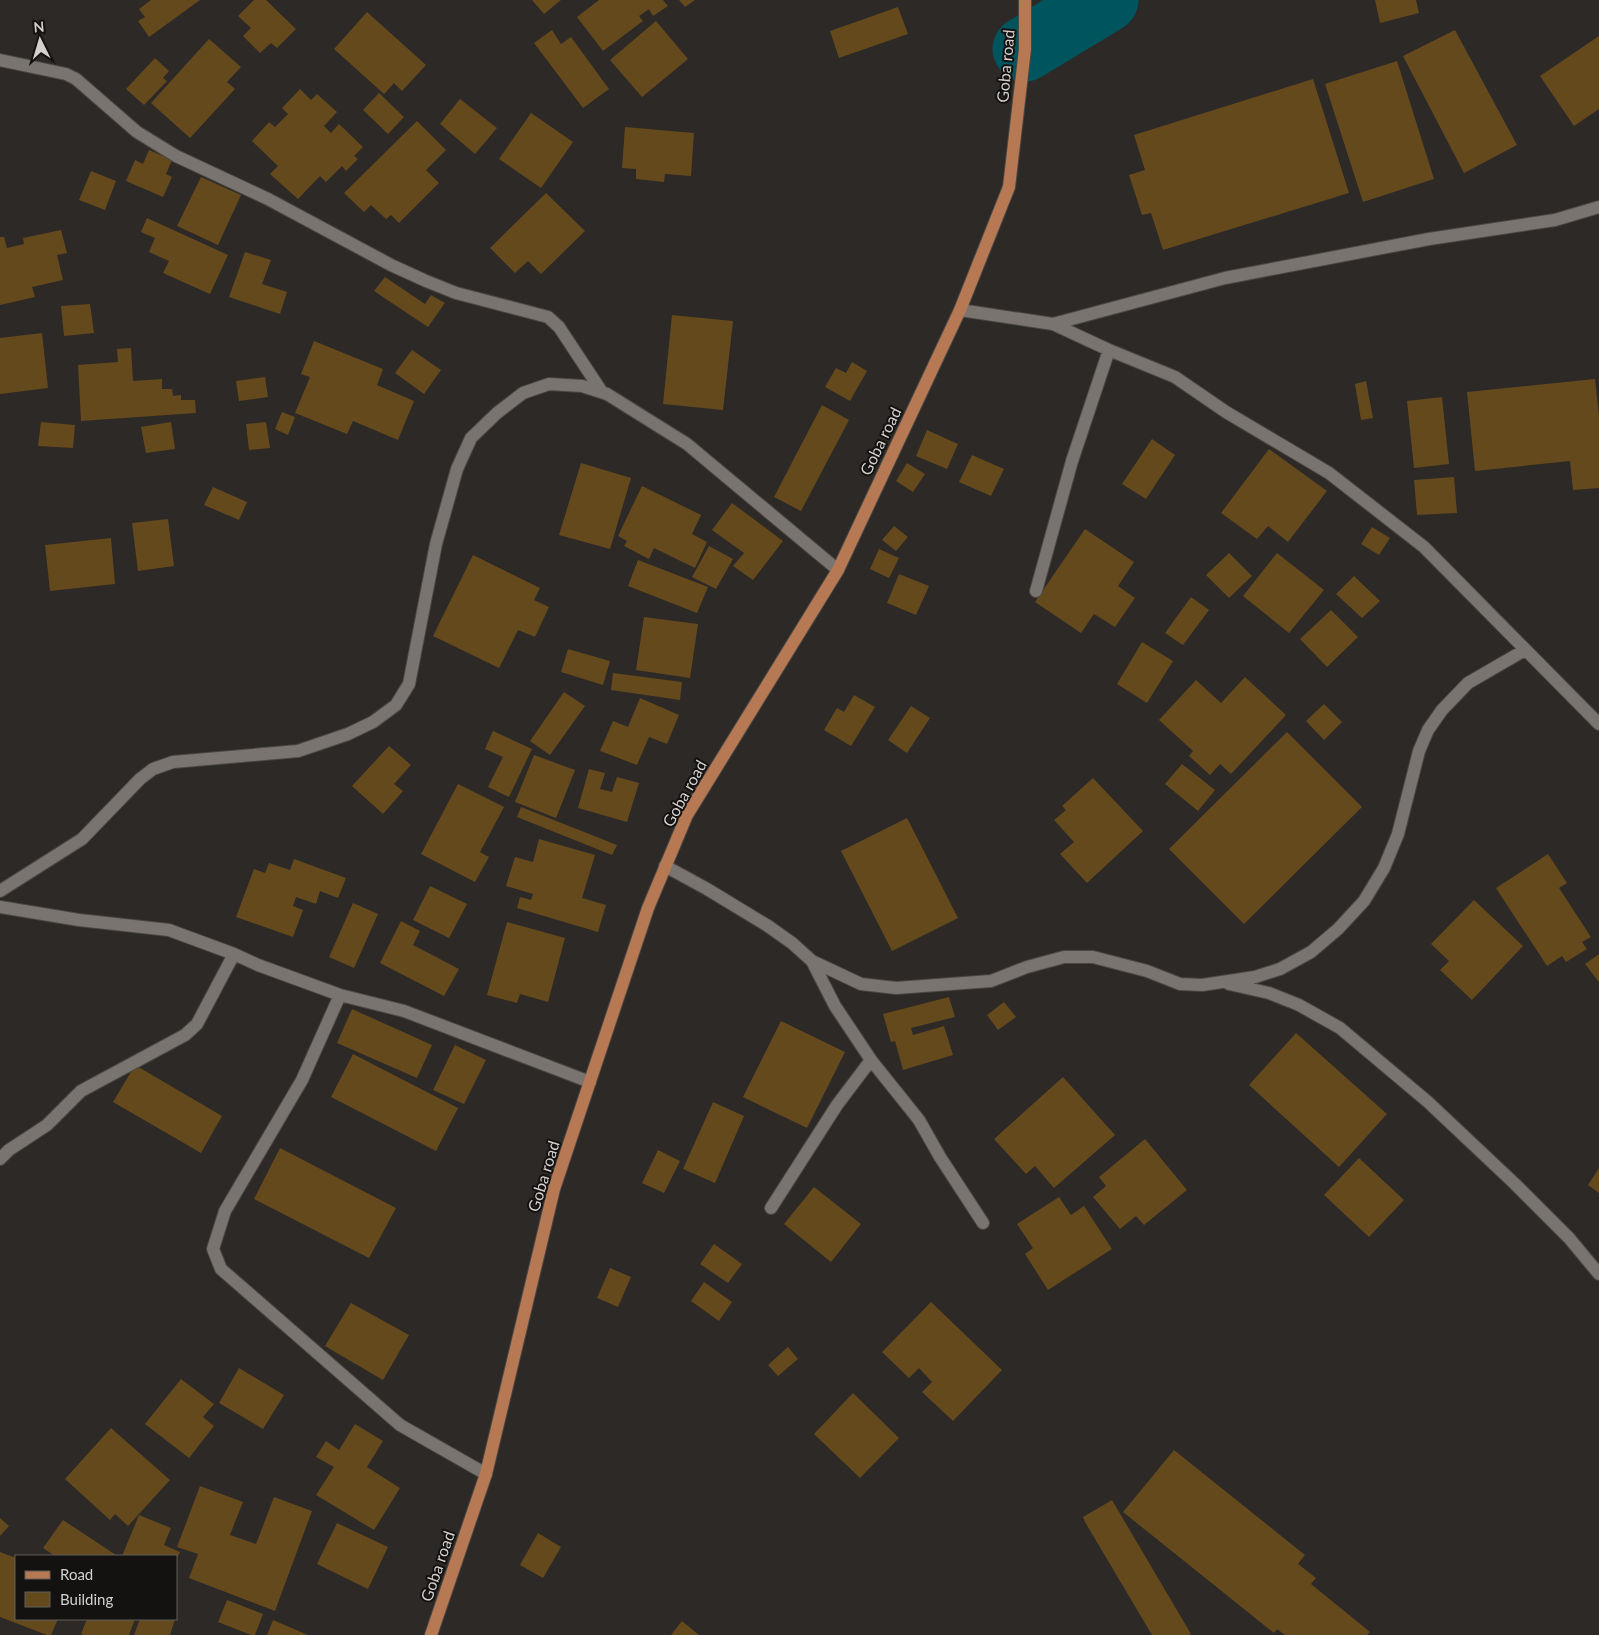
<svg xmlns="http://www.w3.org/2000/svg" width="1599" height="1635" font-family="Lato,sans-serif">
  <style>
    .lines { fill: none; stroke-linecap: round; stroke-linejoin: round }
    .river { stroke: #00545e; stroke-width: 65 }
    .building { fill: #64491d }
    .minor-casing { stroke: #4a4744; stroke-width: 14 }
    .major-casing { stroke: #4a4744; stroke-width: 14 }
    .minor { stroke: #797470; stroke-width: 12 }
    .major { stroke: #b77953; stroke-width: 12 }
    .labels { text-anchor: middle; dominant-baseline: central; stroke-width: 4; stroke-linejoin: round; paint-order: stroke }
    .street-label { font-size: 16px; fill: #d3d0ce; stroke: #141211 }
  </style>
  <rect width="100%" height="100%" fill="#2d2926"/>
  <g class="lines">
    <!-- river -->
    <path class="river" d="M1025,49L1106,0"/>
  </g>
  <!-- building -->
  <path class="building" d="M151,0H200L149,37L138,21L145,17L139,9Z
    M254,0H266L296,29L277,48L271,43L260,53L243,36L251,28L238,16Z
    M532,0H561L544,14Z
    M599,0H663L668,6L653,16L649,9L639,16L643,21L603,51L577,17Z
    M679,0H695L685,7Z
    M1375,0H1416L1419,13L1380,23Z
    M898,7L908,34L839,58L830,31Z
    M367,12L426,65L402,91L394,83L384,94L334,49Z
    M656,21L688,59L642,97L610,60Z
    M552,30L561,44L571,37L609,89L583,108L534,43Z
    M1455,30L1517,145L1464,173L1403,56Z
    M1599,36V109L1574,126L1540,76Z
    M209,39L241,67L227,82L235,89L190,138L151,103Z
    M155,58L169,71L163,78L167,81L144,105L126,89Z
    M1397,61L1434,179L1363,202L1325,84Z
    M1313,79L1349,193L1163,250L1151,213L1142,215L1129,175L1145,170L1134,135Z
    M300,89L311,100L317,94L337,112L324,126L331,133L339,124L363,147L354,156L358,159L346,171L342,166L326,182L320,176L298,199L270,174L278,166L252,141L269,122L275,127L288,114L282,108Z
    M379,93L404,117L388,134L363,110Z
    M460,99L497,128L475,154L440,124Z
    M531,113L573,142L541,188L499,159Z
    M417,121L446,150L426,170L439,183L399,223L391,215L386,219L371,205L364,212L344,193Z
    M625,127L694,133L691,176L665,174L664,182L636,179V169L622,168Z
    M149,150L172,160L166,174L172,177L163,197L126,181L135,160L143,164Z
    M91,171L116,181L105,210L79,200Z
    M201,177L241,195L218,245L177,226Z
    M546,193L585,231L541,274L528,261L515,273L490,248Z
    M147,218L228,255L210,294L163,273L169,261L149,252L155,238L141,232Z
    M61,230L67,253L57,255L63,280L32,287L35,297L0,305V237H4L7,248L24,244L23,238Z
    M245,252L271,260L262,284L287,292L280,314L229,297Z
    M385,277L425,304L431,295L445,303L428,327L374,291Z
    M90,304L94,333L64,336L61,306Z
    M672,315L733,321L723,410L663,404Z
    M42,333L48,388L0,394V338Z
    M314,341L383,369L377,385L414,401L398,440L353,421L347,434L295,413L310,377L301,374Z
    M131,348L133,381L162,379V389H172L173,396L181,395V400H195L196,413L81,421L78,365L118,362L117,349Z
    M412,350L441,370L424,394L395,373Z
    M852,362L867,371L850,401L825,387L836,368L846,373Z
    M265,377L268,397L239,401L236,381Z
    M1595,379L1599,416V488L1573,490L1570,461L1475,471L1467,392Z
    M1366,381L1373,418L1361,420L1355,384Z
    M1442,397L1449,464L1414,468L1407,401Z
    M822,405L849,420L801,511L774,497Z
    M282,412L295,417L288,435L275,429Z
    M41,422L75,425L73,448L38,446Z
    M171,422L175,449L146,453L141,427Z
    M266,422L270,448L249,450L246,424Z
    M927,430L958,444L947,469L916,456Z
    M1152,439L1175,455L1146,499L1122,484Z
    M1269,449L1327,491L1288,542L1268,526L1257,539L1221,513Z
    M972,455L1004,469L991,496L959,482Z
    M581,463L631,478L610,549L559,535Z
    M907,463L925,474L913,492L896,481Z
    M1454,477L1457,513L1417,515L1414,480Z
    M642,486L701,515L692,534L707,542L695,568L654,548L649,559L624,546L627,541L618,536Z
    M213,487L247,502L239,520L204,505Z
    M732,503L783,541L753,580L733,566L744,553L712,530Z
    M168,519L174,566L138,571L132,523Z
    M894,526L908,537L896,551L882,540Z
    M1372,527L1390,538L1379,555L1361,544Z
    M1085,529L1134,562L1118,586L1135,598L1115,627L1094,614L1081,633L1035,602Z
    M111,538L115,584L50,591L45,545Z
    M709,546L733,559L716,589L692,577Z
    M879,549L899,558L889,578L870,569Z
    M1229,553L1252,576L1229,598L1206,575Z
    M1277,553L1324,590L1289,633L1243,596Z
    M473,555L540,588L534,600L549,607L535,637L518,630L499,668L433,636Z
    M638,560L708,587L697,613L628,586Z
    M899,574L929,586L916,615L887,603Z
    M1354,576L1380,601L1362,618L1336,594Z
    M1191,597L1209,610L1183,645L1165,633Z
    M1331,610L1358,637L1327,667L1300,639Z
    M644,617L698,624L690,678L636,670Z
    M1142,642L1173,661L1147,703L1117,684Z
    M568,649L610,661L603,685L561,672Z
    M613,673L682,682L680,700L611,690Z
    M1245,677L1286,715L1231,774L1220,764L1210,775L1189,756L1193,751L1159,720L1196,680L1221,703Z
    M564,692L585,706L550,755L530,741Z
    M854,695L875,707L851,746L824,730L837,708L844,712Z
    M640,698L679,715L667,744L649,737L637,765L600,751L613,721L628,727Z
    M1324,704L1342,722L1324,740L1306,721Z
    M911,706L930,718L907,753L888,740Z
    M493,731L532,749L509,797L488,787L503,757L485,749Z
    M1287,732L1362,807L1244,924L1169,849Z
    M389,746L411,765L394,784L403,791L383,814L352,786Z
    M534,755L575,770L556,818L515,802Z
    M1182,764L1215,790L1198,811L1165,784Z
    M589,769L605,773L600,789L612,792L617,777L639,783L627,822L578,808Z
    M1093,778L1143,831L1087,883L1060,854L1074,842L1054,820L1066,810L1062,806Z
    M458,784L504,807L480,852L489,857L475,882L421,854Z
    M521,807L617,845L612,855L517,817Z
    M907,818L958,918L892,951L841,851Z
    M539,839L595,855L582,898L606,905L598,932L517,908L520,897L531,900L533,894L506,886L515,857L533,862Z
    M1548,854L1567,883L1559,888L1591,937L1582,942L1587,949L1566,962L1562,956L1547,966L1496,888Z
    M294,859L346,878L338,898L320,891L316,904L296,897L293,906L303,910L293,937L236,917L254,869L265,873L269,863L290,870Z
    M430,886L467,904L449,938L413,920Z
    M1474,900L1523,946L1472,1000L1440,970L1449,961L1431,944Z
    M353,903L378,914L354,968L329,957Z
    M401,921L420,931L413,945L459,969L444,996L380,963Z
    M507,922L565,938L548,1002L520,994L517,1003L487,995Z
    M1599,954V982L1585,964Z
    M949,997L955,1017L911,1028L913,1035L944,1026L953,1055L903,1070L895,1041L891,1042L883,1014Z
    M1004,1002L1016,1017L998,1030L987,1015Z
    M352,1009L432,1045L417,1078L337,1043Z
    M781,1021L845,1052L807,1128L743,1097Z
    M1296,1033L1387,1114L1339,1167L1249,1085Z
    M455,1045L486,1060L464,1104L433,1090Z
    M353,1054L458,1108L436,1151L331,1097Z
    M135,1065L222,1116L201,1153L113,1102Z
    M1063,1077L1115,1135L1054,1188L1035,1166L1026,1174L994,1139Z
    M713,1102L744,1116L715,1183L683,1169Z
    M1145,1139L1187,1190L1144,1225L1136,1216L1120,1229L1093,1197L1106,1186L1099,1177Z
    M280,1148L396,1208L369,1258L254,1199Z
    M658,1150L680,1161L664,1193L642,1183Z
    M1359,1158L1404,1200L1369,1237L1324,1195Z
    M1599,1168V1193L1588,1185Z
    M814,1187L861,1224L831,1262L784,1224Z
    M1059,1197L1071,1215L1084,1206L1112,1249L1048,1290L1025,1254L1033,1248L1017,1224Z
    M714,1244L742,1264L728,1283L700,1264Z
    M610,1268L631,1277L618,1307L597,1298Z
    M704,1282L732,1302L719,1321L691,1301Z
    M931,1302L1002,1370L953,1421L922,1392L932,1382L919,1368L909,1378L882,1352Z
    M351,1303L409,1335L383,1380L325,1346Z
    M788,1347L798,1359L778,1376L768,1365Z
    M239,1368L284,1395L263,1429L219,1403Z
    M181,1379L214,1404L203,1417L214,1426L189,1458L145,1424Z
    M853,1393L899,1438L860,1478L814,1434Z
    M355,1424L383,1441L367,1467L400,1488L374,1530L316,1495L334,1467L316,1457L326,1441L339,1450Z
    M111,1428L170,1480L128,1526L115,1514L110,1520L65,1479Z
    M1174,1450L1305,1555L1298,1564L1316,1578L1311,1584L1370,1632L1367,1635H1285L1277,1629L1274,1633L1123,1512Z
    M200,1486L243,1502L230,1535L256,1544L274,1497L312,1511L275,1611L189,1578L198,1554L177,1547Z
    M1112,1500L1191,1634L1189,1635H1152L1085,1522L1083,1517Z
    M139,1515L171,1528L164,1545L180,1552L176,1560V1556H122Z
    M0,1518L9,1526L0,1536Z
    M63,1520L116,1555L115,1556H55L43,1548Z
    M337,1523L388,1547L368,1589L317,1564Z
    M538,1533L561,1547L543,1578L520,1565Z
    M0,1552L16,1558V1619H58L51,1635H47L0,1617Z
    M227,1600L263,1614L255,1635H251L218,1622Z
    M87,1619H135L129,1635H83L81,1634Z
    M140,1619H175L170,1635H134Z
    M273,1620L308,1635H267Z
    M682,1621L699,1635H671Z"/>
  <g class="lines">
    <defs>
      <path id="minor" d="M0,60L66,74L76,79L137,132L176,156L268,199L391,265L426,281L456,293L548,317L559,327L602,392
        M960,310L1053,324L1109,350L1175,377L1226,412L1329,473L1424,547L1599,724
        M1053,324L1225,278L1429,239L1555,220L1599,207
        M1036,591L1072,461L1109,350
        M665,866L707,889L768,926L792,943L812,961L835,1006L871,1060L919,1120L940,1157L983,1223
        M0,891L82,839L140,779L153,769L173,762L298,751L348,734L373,722L396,705L409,684L436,544L457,469L471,438L497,413L523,393L549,384L582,386L607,394L687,444L838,570
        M0,907L79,920L169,930L234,954L258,965L340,995L404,1011L590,1082
        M812,961L861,984L896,988L991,981L1027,967L1064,957H1093L1147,971L1180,984L1202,985L1255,977L1280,969L1311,952L1338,929L1364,901L1384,868L1398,834L1419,751L1428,730L1442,710L1468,683L1525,650
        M1229,984L1269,993L1299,1005L1340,1028L1428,1102L1515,1184L1569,1238L1599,1274
        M340,995L302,1080L225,1211L213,1249L221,1269L400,1425L486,1474
        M0,1159L9,1150L47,1125L81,1091L185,1035L197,1024L234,954
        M771,1208L837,1105L871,1060"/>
      <path id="major" d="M431,1635L486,1474L554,1189L648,908L687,815L838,570L960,310L1009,187L1025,49V0"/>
    </defs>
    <!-- minor casing -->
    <use href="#minor" class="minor-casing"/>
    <!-- major casing -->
    <use href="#major" class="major-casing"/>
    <!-- minor -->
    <use href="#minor" class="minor"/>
    <!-- major -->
    <use href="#major" class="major"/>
  </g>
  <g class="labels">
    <!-- street labels -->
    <g class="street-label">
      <text transform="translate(1005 66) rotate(-85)">Goba road</text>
      <text transform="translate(880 441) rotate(-64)">Goba road</text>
      <text transform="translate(684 793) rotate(-61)">Goba road</text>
      <text transform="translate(543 1176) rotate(-73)">Goba road</text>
      <text transform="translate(437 1566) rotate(-71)">Goba road</text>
    </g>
  </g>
  <!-- legend -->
  <rect x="15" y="1555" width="162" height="65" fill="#141211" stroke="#605e5d"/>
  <rect x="25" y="1571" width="25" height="8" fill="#b77953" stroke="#605e5d"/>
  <text x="60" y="1580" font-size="15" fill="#d3d0ce">Road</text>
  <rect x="25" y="1592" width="25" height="15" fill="#64491d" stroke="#605e5d"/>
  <text x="60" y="1605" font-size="15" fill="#d3d0ce">Building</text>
  <!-- north arrow -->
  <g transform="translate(40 40) rotate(355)" stroke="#141211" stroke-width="4" paint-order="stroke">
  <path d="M0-4L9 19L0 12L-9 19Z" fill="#d3d0ce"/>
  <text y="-8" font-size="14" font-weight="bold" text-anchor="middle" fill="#d3d0ce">N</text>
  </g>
</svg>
